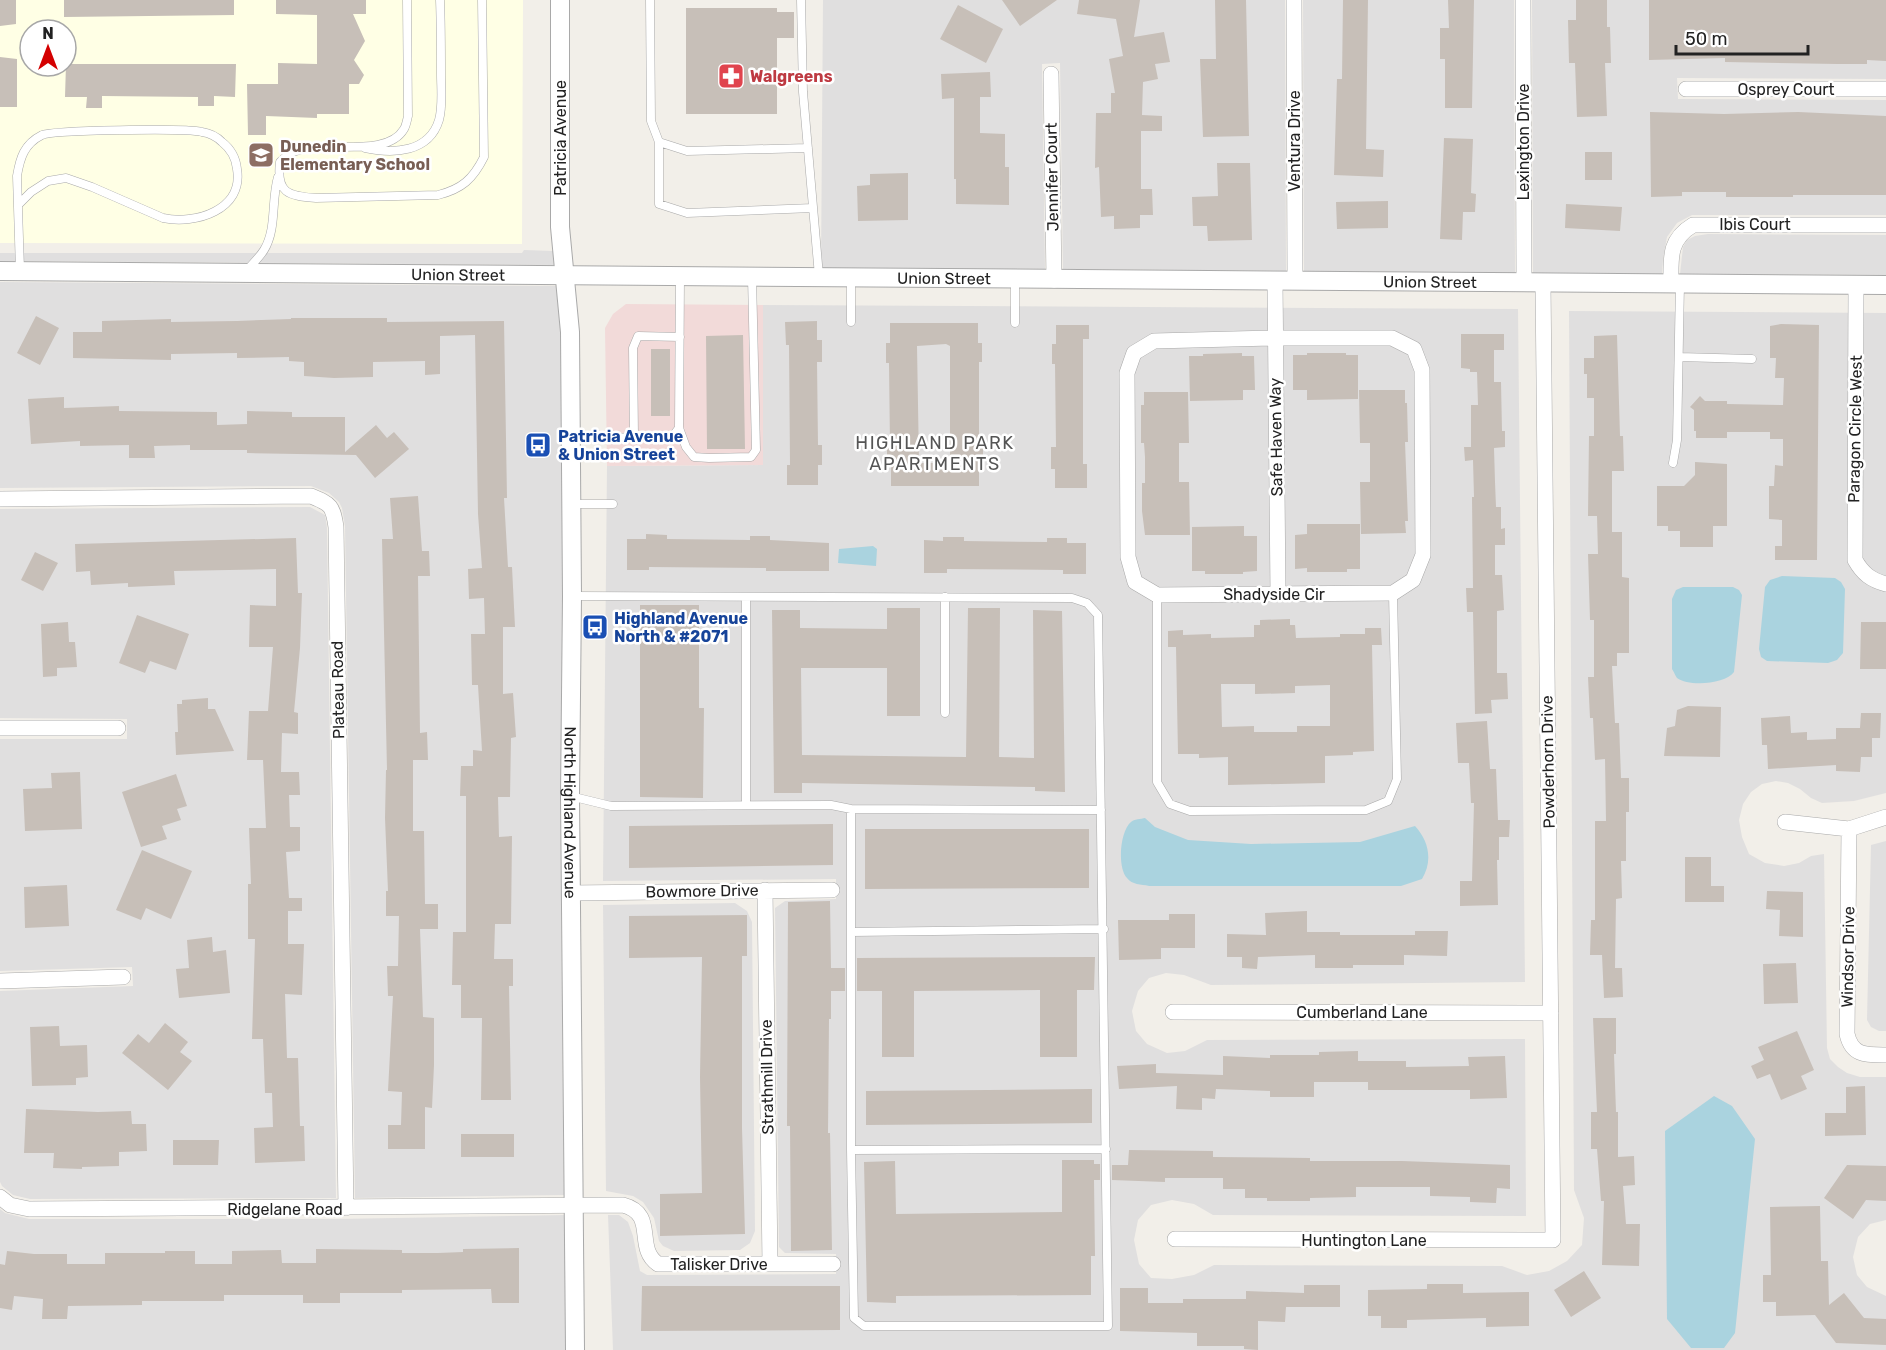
<svg xmlns="http://www.w3.org/2000/svg" width="1886" height="1350" font-family="Rubik,sans-serif">
  <style>
    .residential { fill: #e0dfdf }
    .commercial { fill: #f2dad9 }
    .education { fill: #ffffe5; fill-rule: evenodd }
    .water { fill: #aad3df }
    .building { fill: #c7bfb8; fill-rule: evenodd }
    .lines { fill: none; stroke-linecap: round; stroke-linejoin: round }
    .service-casing { stroke: #a9a9a9; stroke-width: 9 }
    .minor-casing { stroke: #a9a9a9; stroke-width: 16 }
    .tertiary-casing { stroke: #a9a9a9; stroke-width: 20 }
    .service { stroke: #fff; stroke-width: 8 }
    .minor { stroke: #fff; stroke-width: 15 }
    .tertiary { stroke: #fff; stroke-width: 18 }
    .labels { text-anchor: middle; dominant-baseline: central; stroke-width: 5; stroke-linejoin: round; paint-order: stroke }
    .health-label { font-size: 16px; font-weight: bold; fill: #be3a42; stroke: #fff; text-anchor: start }
    .street-label { font-size: 16px; fill: #222; stroke: #fff }
    .education-label { font-size: 16px; font-weight: bold; fill: #785e54; stroke: #fff; text-anchor: start }
    .transit-label { font-size: 16px; font-weight: bold; fill: #164399; stroke: #fff; text-anchor: start }
    .neighbourhood-label { font-size: 18px; letter-spacing: 1.5px; fill: #555; stroke: #fff }
  </style>
  <rect width="100%" height="100%" fill="#f2efe9"/>
  <!-- residential -->
  <path class="residential" d="M823,0H1285L1286,271L1063,269L1060,63L1042,64L1045,269L821,268Z
    M1303,0H1514L1515,273L1304,271Z
    M1532,0H1886V79L1677,78L1678,99L1886,100V215H1692L1677,223L1667,237L1663,259L1662,274L1533,273Z
    M1708,234L1886,235V275L1680,274L1683,247L1687,240L1695,236Z
    M524,250L553,251L554,265L0,261V253H522Z
    M0,282L556,286L561,332L563,596L560,796L564,1195L355,1198L345,526L342,508L339,502L329,493L311,486L0,488Z
    M763,305L1518,309L1525,982L1211,985L1184,975L1166,973L1149,978L1138,991L1132,1011L1136,1031L1147,1044L1167,1053L1185,1051L1207,1040L1525,1039L1526,1216L1213,1215L1194,1204L1172,1200L1151,1205L1138,1220L1134,1240L1139,1264L1151,1278L1172,1279L1194,1275L1214,1265L1502,1266L1527,1275L1549,1271L1567,1261L1582,1245L1584,1218L1574,1190L1569,311L1886,313V793L1854,801L1822,803L1811,798L1800,789L1788,783L1776,781L1762,784L1751,792L1743,804L1739,820L1742,837L1749,854L1765,863L1784,866L1799,863L1811,856L1824,854L1827,1048L1830,1059L1838,1067L1847,1073L1860,1077H1886V1220L1870,1224L1858,1237L1853,1257L1857,1275L1867,1287L1886,1296V1350H613L608,1215H619L628,1222L633,1236L640,1271L647,1275L836,1274V1254L785,1253L779,1247L775,908L785,901L836,899V879L603,881L607,466L763,465Z
    M310,507L325,515L327,528L336,1198L30,1199L13,1195L2,1186L0,1182V991L133,986L132,967L0,971V739H127V719L0,718V509Z
    M1886,841V1031H1879L1871,1027L1867,1020L1871,845Z
    M735,903L747,911L752,922L755,1231L750,1243L740,1250L674,1251L663,1246L659,1241L654,1218L643,1202L633,1196L606,1191L603,905Z
    M0,1209L5,1213L29,1219H337L565,1215L566,1350H0Z"/>
  <!-- commercial -->
  <path class="commercial" d="M626,304L763,305V465L607,466L605,328L613,314Z"/>
  <!-- education -->
  <path class="education" d="M0,0H523L522,244L0,243ZM30,30H66V66H30Z"/>
  <!-- water -->
  <path class="water" d="M873,546L877,549L876,566L838,563L839,549Z
    M1782,576L1835,578L1841,582L1845,589L1843,653L1837,660L1828,663L1767,661L1761,657L1759,649L1765,587L1770,580Z
    M1683,587H1733L1739,590L1742,595L1734,672C1726,684 1689,687 1677,678C1676,677 1673,670 1672,669V599L1676,590Z
    M1145,818L1155,827L1188,840L1251,844L1360,842L1415,826C1429,841 1433,861 1422,879L1401,886H1149C1141,884 1132,885 1127,878C1117,867 1120,831 1131,822C1134,819 1141,819 1145,818Z
    M1714,1096L1732,1106L1755,1139L1735,1333L1724,1348H1691L1667,1319L1665,1131Z"/>
  <!-- building -->
  <path class="building" d="M0,0H16V24L0,26Z
    M64,0H234V15L64,17Z
    M276,0H366V14H353L365,41L354,60L364,75L359,84H349V114H317V118L266,116V135H248L247,84H278V63L317,64V15L276,14Z
    M1002,0H1057L1020,26Z
    M1079,0H1140L1134,37L1164,32L1170,62L1155,64L1158,79L1143,82L1142,115L1162,116V131H1141V189H1152L1153,215H1140V228L1114,229V216L1101,217L1099,167L1095,168L1096,113H1111V93H1115L1109,59L1123,56L1116,19L1077,14Z
    M1215,0H1246L1249,136L1203,137L1200,59H1216Z
    M1343,0H1368L1366,149L1384,150L1383,177L1334,175L1337,79H1342Z
    M1448,0H1474L1472,108H1445V59H1440V28H1449Z
    M1576,0H1607V27H1610L1611,63H1605L1607,116L1577,117L1575,63H1569L1568,20H1576Z
    M1649,0H1886V61L1867,60V64H1837L1725,62V58L1649,60Z
    M958,5L1003,29L986,63L940,39Z
    M686,8H777V12H794V38H777V114H686Z
    M0,57L17,59V107H0Z
    M66,64H236L235,97L214,96V106H198V97L102,96V108H86L87,97H65Z
    M990,72L991,97H980V133L1005,134V167H1009V205L956,204V179H954V98L942,99L941,74Z
    M1650,112L1724,114L1798,112L1886,116V195H1793V197H1726V192H1682V196L1651,197Z
    M1444,138L1473,139L1471,193L1476,194L1475,212H1463L1462,240L1440,239Z
    M1585,152H1612V180H1585Z
    M1217,163H1250L1252,240L1208,241L1207,226H1193L1192,197L1218,196Z
    M908,173V220L858,221L857,186L870,185V174Z
    M1388,201V228L1337,229L1336,202Z
    M1566,204L1622,207L1620,231L1565,228Z
    M36,316L59,328L40,365L17,353Z
    M291,318H387V322L504,321L507,498H504L508,567H512L515,627H503V694L513,693L516,737L511,738L510,797H498L499,837L512,836L511,924H495L494,959H513V986H509L511,1100H481L482,1018H461V985H452L453,932H466V796H460L461,766H473V750L482,751L478,685H472L471,634H485L484,598L469,599L468,569L482,568L478,514L475,335L440,336V374L425,375V361L373,362V377L334,378L304,376V362L289,361V357L237,358V353L171,354V360L73,358V332H102V321L171,319V322L237,321L291,319Z
    M817,321V340H822V362H817L818,445H822V465H818V485H787V465H790L789,345H786L785,322Z
    M890,323H978V343H982V362H979V447H983V467H979V486H891V466H887V446H890L889,363H886V343H890ZM946,344L950,346V463H919L917,346Z
    M1781,324L1819,325L1817,560H1775V546H1782V520L1769,519V486H1774L1775,465L1783,466V439H1770V432H1727V438H1696V431H1694V410L1690,407L1700,396L1705,401H1727V404L1783,405L1784,378H1775L1776,358H1770V326Z
    M1056,325H1089V339H1083V464H1087V488H1055V469H1051V447H1056L1055,364H1052V344H1056Z
    M1461,334H1504V350H1494V382H1501L1502,431H1505V447L1494,448L1495,482L1496,507H1501V529L1505,528V545H1495V575H1502L1504,610L1497,611V673H1507L1508,699L1491,700L1492,713L1475,714L1473,612H1467L1466,588H1473L1472,497H1474L1473,460L1465,461L1464,447H1471V405H1478L1477,372H1470V369L1461,368Z
    M743,335L745,449H707L706,336Z
    M1617,335L1620,436H1623L1624,471H1612V532H1622V577L1629,578V653H1617V666H1612L1615,723H1619L1621,778H1629V812H1626V861H1621L1622,898L1616,899L1615,968H1622L1623,997L1604,998L1602,955H1590L1591,920H1595V821H1606L1605,759L1595,760L1593,718H1590L1588,677H1594V620H1590L1588,554H1598L1597,516H1588L1589,436H1594V398H1587V374H1584V358H1594V336Z
    M651,349H670V416H651Z
    M1242,353V356H1254L1255,390H1243V400L1190,401L1189,356H1203V354Z
    M1307,353H1346V355H1358V399L1307,400V390H1293V355H1307Z
    M1359,390H1405V403H1407L1408,442H1405L1408,521H1405L1406,533L1361,534L1360,482H1370V443H1360Z
    M1144,392H1188L1189,443H1179V482H1189L1190,535H1145L1142,511V483H1145V457L1144,443H1141V405H1144Z
    M64,397V408L119,406V411L217,412V425L247,424V411L292,412V417H345V452L376,425L387,438L394,432L409,449L375,478L356,455L247,453V450H190V445L154,446L155,458H129V445L80,446V441L31,444L28,399Z
    M1695,462L1727,464V526H1713V547H1680V531H1668V526H1657V486H1684L1695,475Z
    M418,496L422,551H429L430,576H418L420,733L427,732L428,760H413V831H424L425,904H438V929H420L423,1017L434,1018V1065L432,1108L425,1107V1149H388V1125H401L402,1092L388,1091L393,996H388L387,966H398L399,916H386V891H388L385,818L386,770H387L382,539H393L390,498Z
    M1307,524H1360V569H1347V572H1307V568L1295,569V535L1307,534Z
    M1244,526V536H1257V571L1243,572V574H1205V571H1192V527Z
    M646,534L667,535V539L750,540V536H770V540L829,543V571H766V568L649,567V570H627V539H646Z
    M943,537H964V541L1047,542V538H1067V543H1086V574H1063V570L947,569V573H924V540L943,541Z
    M296,538L298,593H302L300,648L294,712L298,713V734L282,733L281,772H299L300,795H289L290,827H300V851L286,852L289,898H302V911H288V944H304L302,995L285,994L287,1058H298L300,1126H304L305,1161L255,1163L254,1128L273,1127L272,1093H265L263,1039H252L255,939H248V884H251L249,828H266L263,760H247L249,711H268L273,647H249L250,605L276,606V569L174,571L175,585L128,587V583L91,585L90,571L76,572L75,544Z
    M35,552L58,563L43,591L21,580Z
    M640,605H699V708H704L703,798L640,797Z
    M887,608H920V716H887V668H801L802,755L966,757L968,608H1000L999,757L1034,758L1033,610L1062,611L1065,792L1035,791V787L802,783V793H774L772,610H800V628L887,629Z
    M137,615L189,634L176,670L150,661L145,673L119,663Z
    M1290,619V625H1295L1296,638L1340,637V634H1365V628H1381L1382,645H1372L1374,751L1353,752V755L1325,756V783L1228,785V757L1199,758V754H1178L1176,647H1168V631L1183,630V635L1211,634V638L1254,637V625H1260V620ZM1221,684H1255V694L1295,693V686L1330,685V726H1297V732H1254V726L1222,727Z
    M68,622L69,642H75L77,667L57,668V676L43,677L41,624Z
    M1861,622H1886V669H1860Z
    M208,698V709H215L234,751L176,755L175,732H178L177,704H182V700Z
    M1688,706L1721,707L1720,757L1664,756L1667,728L1675,726L1677,710Z
    M1861,713H1881L1880,738H1872V757H1861L1860,772L1836,771V765L1768,769L1767,745H1762L1761,718L1790,716L1791,733L1807,732V740L1836,739V728H1860Z
    M1487,721L1490,769H1496L1498,820H1510L1509,837H1499V860H1497L1498,905L1460,906V881H1472L1474,803H1471L1469,763H1458L1456,723Z
    M80,772L82,829L25,831L23,789L52,788L51,773Z
    M176,774L187,806L177,809L181,820L162,826L167,839L141,847L122,792Z
    M833,824V865L629,868V826Z
    M865,829H1089V888L865,889Z
    M142,850L192,871L171,919L146,908L141,920L116,910Z
    M1685,857H1711V886H1724V902H1685Z
    M67,885L69,926L25,928L24,887Z
    M1767,891L1803,892V937L1779,936L1780,910L1766,909Z
    M830,901L831,968H845V991H831V1019H829L828,1133H830L832,1250L791,1251L790,1126H787L788,902Z
    M1307,911V932H1340V935H1415V931H1448L1447,956L1404,955V965H1353V968H1315V955L1258,957L1257,969L1242,968V957H1227V934L1266,935L1265,913Z
    M1169,914H1195V948H1161V959L1119,960L1118,920H1169Z
    M747,915V956H742V1128L745,1234L660,1236V1194L702,1193L700,1077L702,957L629,958V916Z
    M212,937L213,952L226,950L230,993L179,998L176,969L189,968L187,940Z
    M1095,957L1094,990H1077V1057H1040V990L914,991V1057H882V991H857V958Z
    M1796,963L1798,1003L1764,1004L1763,964Z
    M1593,1018H1616V1054H1614L1616,1112H1618V1157L1634,1156L1635,1185L1623,1186L1626,1224H1640L1639,1266L1602,1265L1604,1201H1601L1597,1149H1591V1112H1597Z
    M165,1023L188,1042L180,1052L192,1061L168,1090L122,1053L138,1034L149,1043Z
    M59,1026L60,1046L87,1045L88,1077L76,1078V1085L32,1086L30,1027Z
    M1797,1031L1814,1070L1801,1076L1807,1089L1781,1100L1770,1074L1757,1079L1751,1066L1764,1060L1758,1047Z
    M1358,1051V1061H1406V1067L1469,1066L1468,1057L1505,1056L1507,1098L1470,1099V1090H1368V1082H1314V1097H1270V1091L1216,1089L1215,1099L1202,1098V1110L1176,1109L1177,1086L1119,1089L1117,1066L1156,1064V1073L1223,1075V1056L1270,1058V1055H1319V1052Z
    M1865,1086L1866,1135L1825,1136V1113H1846V1087Z
    M1092,1089V1123L866,1125V1091Z
    M26,1109L98,1112L131,1111L132,1124H146L147,1151L119,1152V1166L82,1167V1169L53,1168L54,1153H24Z
    M461,1134H514V1157H461Z
    M173,1140H219L218,1165H173Z
    M1129,1150L1213,1151V1157L1310,1158V1161H1402L1510,1165V1189L1497,1188L1496,1203L1470,1202V1197L1430,1196V1187H1356V1197L1310,1198V1201H1267V1198H1245V1189H1223V1178H1165V1182L1112,1180V1165H1128Z
    M1062,1160H1094V1164H1100V1180H1094L1095,1256H1091V1295L896,1296V1303L867,1302L864,1162L895,1161L896,1214L1062,1212Z
    M1847,1165L1886,1166V1201L1866,1200L1853,1219L1824,1198Z
    M1820,1206L1821,1261H1828L1829,1305L1844,1293L1864,1318L1886,1319V1345L1836,1343L1815,1315L1776,1316V1302H1763V1275H1771L1770,1207Z
    M519,1248V1303H492L491,1289L402,1290V1293H340V1303H303V1295H224V1301H142V1305L68,1306L67,1319H42L43,1299L14,1296L12,1310L0,1308V1264L5,1265L7,1251L34,1254H67V1264H105V1253H165V1251H195V1264H232V1251L281,1250L282,1263H316V1249L402,1250V1253H438L463,1252V1249Z
    M1584,1271L1601,1298L1571,1317L1554,1290Z
    M1427,1284H1463V1293L1529,1292V1326L1486,1327V1318L1407,1320V1328H1381V1316H1368V1290L1427,1289Z
    M1304,1285H1340V1307H1286L1285,1322L1258,1321V1350L1244,1349V1346H1197V1333L1120,1331V1288H1148V1303H1183V1299H1246V1291L1304,1293Z
    M642,1286H840V1330L641,1331Z"/>
  <g class="lines">
    <defs>
      <path id="service" d="M407,0L408,116C407,120 406,126 404,129C386,160 320,138 291,153C287,155 283,159 280,162C276,193 288,196 316,198L438,195C462,189 473,179 484,157L482,0
        M650,0L651,121L659,142L687,151L808,148
        M801,0L803,92L819,276
        M659,142V204L687,213L813,208
        M365,148C393,154 429,153 439,120C443,106 441,89 441,74C441,49 441,25 440,0
        M19,204L31,192L48,181L66,178L92,187L163,218C195,225 244,210 237,169C236,159 231,149 222,142C217,137 209,133 202,132C186,128 53,130 42,135C24,144 20,158 17,176L20,270
        M246,272C251,265 259,258 264,250C277,229 271,200 278,177
        M851,278V322
        M1015,280V323
        M1679,357L1752,359
        M679,428L686,447L694,457L709,458L751,457L756,450L752,277
        M634,437L633,348L638,336L680,337
        M572,439L673,436L679,428L680,277
        M1673,463L1677,440L1680,284
        M573,504H613
        M1157,595V782L1170,804L1190,811L1366,810L1388,801L1397,779L1393,593
        M573,596L1072,598L1087,603L1098,615L1108,1326H864L854,1318L851,1150V809
        M746,597V805
        M945,713V597
        M570,796L611,806L831,805L851,809L1101,810
        M851,932L1104,929
        M851,1150L1106,1149"/>
      <path id="minor" d="M1294,0L1295,281
        M1523,0L1524,283
        M1051,74L1054,280
        M1686,89H1886
        M1275,281L1278,593
        M1671,284C1671,259 1668,240 1693,225H1886
        M1856,285L1855,560C1863,574 1871,580 1886,584
        M1275,338H1392L1414,349L1422,370L1423,555L1413,580L1393,593L1157,595L1135,582L1128,557L1127,373L1134,353L1154,341Z
        M0,499L311,496C331,504 333,506 336,527L346,1208
        M0,728H118
        M1785,822L1849,829L1886,817
        M1849,829L1847,1034C1852,1056 1866,1055 1886,1055
        M765,890L770,1264
        M571,893L832,890
        M0,981L123,977
        M1173,1012L1551,1013
        M0,1197L10,1205L29,1209L623,1205C658,1214 634,1248 658,1264H833
        M1175,1239L1553,1240L1543,284"/>
      <g id="tertiary">
        <path id="s1" d="M560,0V227L570,332L572,596L570,796L575,1350"/>
        <path id="s2" d="M0,271L1886,285"/>
      </g>
    </defs>
    <!-- service casing -->
    <use href="#service" class="service-casing"/>
    <!-- minor casing -->
    <use href="#minor" class="minor-casing"/>
    <!-- tertiary casing -->
    <use href="#tertiary" class="tertiary-casing"/>
    <!-- service -->
    <use href="#service" class="service"/>
    <!-- minor -->
    <use href="#minor" class="minor"/>
    <!-- tertiary -->
    <use href="#tertiary" class="tertiary"/>
  </g>
  <!-- icons -->
  <defs>
    <symbol id="pharmacy-square" viewBox="-11 -11 22 22"><rect x="-9" y="-9" width="18" height="18" rx="4" fill="#e0444e" stroke="#fff"/><path d="M-2-6h4v4h4v4h-4v4h-4v-4h-4v-4h4Z" fill="#fff"/></symbol>
    <symbol id="school-square" viewBox="-11 -11 22 22"><rect x="-9" y="-9" width="18" height="18" rx="4" fill="#8d6e63" stroke="#fff"/><path d="M0-5L7-2L0 1L-7-2ZM-4 1L0 2.5L4 1V4Q0 6-4 4Z" fill="#fff"/></symbol>
    <symbol id="bus-square" viewBox="-11 -11 22 22"><rect x="-9" y="-9" width="18" height="18" rx="4" fill="#1a4fb4" stroke="#fff"/><path d="M-5-6H5V4H4V6H2V4H-2V6H-4V4H-5ZM-3.5-4V0h7V-4ZM-3.5 1.2v1.5H-2V1.2ZM2 1.2v1.5H3.5V1.2Z" fill="#fff"/></symbol>
  </defs>
  <g fill-rule="evenodd">
    <use href="#pharmacy-square" x="716" y="61" width="30" height="30"/>
    <use href="#school-square" x="246" y="140" width="30" height="30"/>
    <use href="#bus-square" x="523" y="430" width="30" height="30"/>
    <use href="#bus-square" x="580" y="612" width="30" height="30"/>
  </g>
  <g class="labels">
    <!-- health labels -->
    <g class="health-label">
      <text x="750" y="76">Walgreens</text>
    </g>
    <!-- street labels -->
    <g class="street-label">
      <text x="1786" y="89">Osprey Court</text>
      <text transform="translate(560 138) rotate(-90)">Patricia Avenue</text>
      <text transform="translate(1294 141) rotate(-90)">Ventura Drive</text>
      <text transform="translate(1523 142) rotate(-90)">Lexington Drive</text>
      <text transform="translate(1052 177) rotate(-91)">Jennifer Court</text>
      <text x="1755" y="224">Ibis Court</text>
      <text stroke="none"><textPath href="#s2" startOffset="458">Union Street</textPath></text>
      <text stroke="none"><textPath href="#s2" startOffset="944">Union Street</textPath></text>
      <text stroke="none"><textPath href="#s2" startOffset="1430">Union Street</textPath></text>
      <text transform="translate(1855 429) rotate(-89)">Paragon Circle West</text>
      <text transform="translate(1276 437) rotate(-91)">Safe Haven Way</text>
      <text x="1274" y="594">Shadyside Cir</text>
      <text transform="translate(338 690) rotate(-91)">Plateau Road</text>
      <text transform="translate(1548 762) rotate(-91)">Powderhorn Drive</text>
      <text stroke="none"><textPath href="#s1" startOffset="813">North Highland Avenue</textPath></text>
      <text transform="translate(702 891) rotate(-1)">Bowmore Drive</text>
      <text transform="translate(1848 957) rotate(-89)">Windsor Drive</text>
      <text x="1362" y="1012">Cumberland Lane</text>
      <text transform="translate(767 1077) rotate(-91)">Strathmill Drive</text>
      <text x="285" y="1209">Ridgelane Road</text>
      <text x="1364" y="1240">Huntington Lane</text>
      <text x="719" y="1264">Talisker Drive</text>
    </g>
    <!-- education labels -->
    <g class="education-label">
      <text x="280" y="146">Dunedin<tspan x="280" dy="18">Elementary School</tspan></text>
    </g>
    <!-- transit labels -->
    <g class="transit-label">
      <text x="558" y="436">Patricia Avenue<tspan x="558" dy="18">&amp; Union Street</tspan></text>
      <text x="614" y="618">Highland Avenue<tspan x="614" dy="18">North &amp; #2071</tspan></text>
    </g>
    <!-- neighbourhood labels -->
    <g class="neighbourhood-label">
      <text x="935" y="443">HIGHLAND PARK<tspan x="935" dy="21">APARTMENTS</tspan></text>
    </g>
  </g>
  <!-- north arrow -->
  <g transform="translate(48 48)"><circle r="28" fill="#ffffff" stroke="#a7a7a7" stroke-width="1.5"/>
  <path d="M0-4.5L10 22L0 15L-10 22Z" fill="#d40000"/>
  <text y="-9" font-size="16" font-weight="bold" text-anchor="middle" fill="#222222">N</text>
  </g>
  <!-- scale -->
  <path d="M1676 45v9h132v-9" fill="none" stroke="#222222" stroke-width="3"/>
  <text x="1685" y="45" font-size="18" fill="#222222" stroke="#ffffff" stroke-width="4.5" paint-order="stroke">50 m</text>
</svg>
